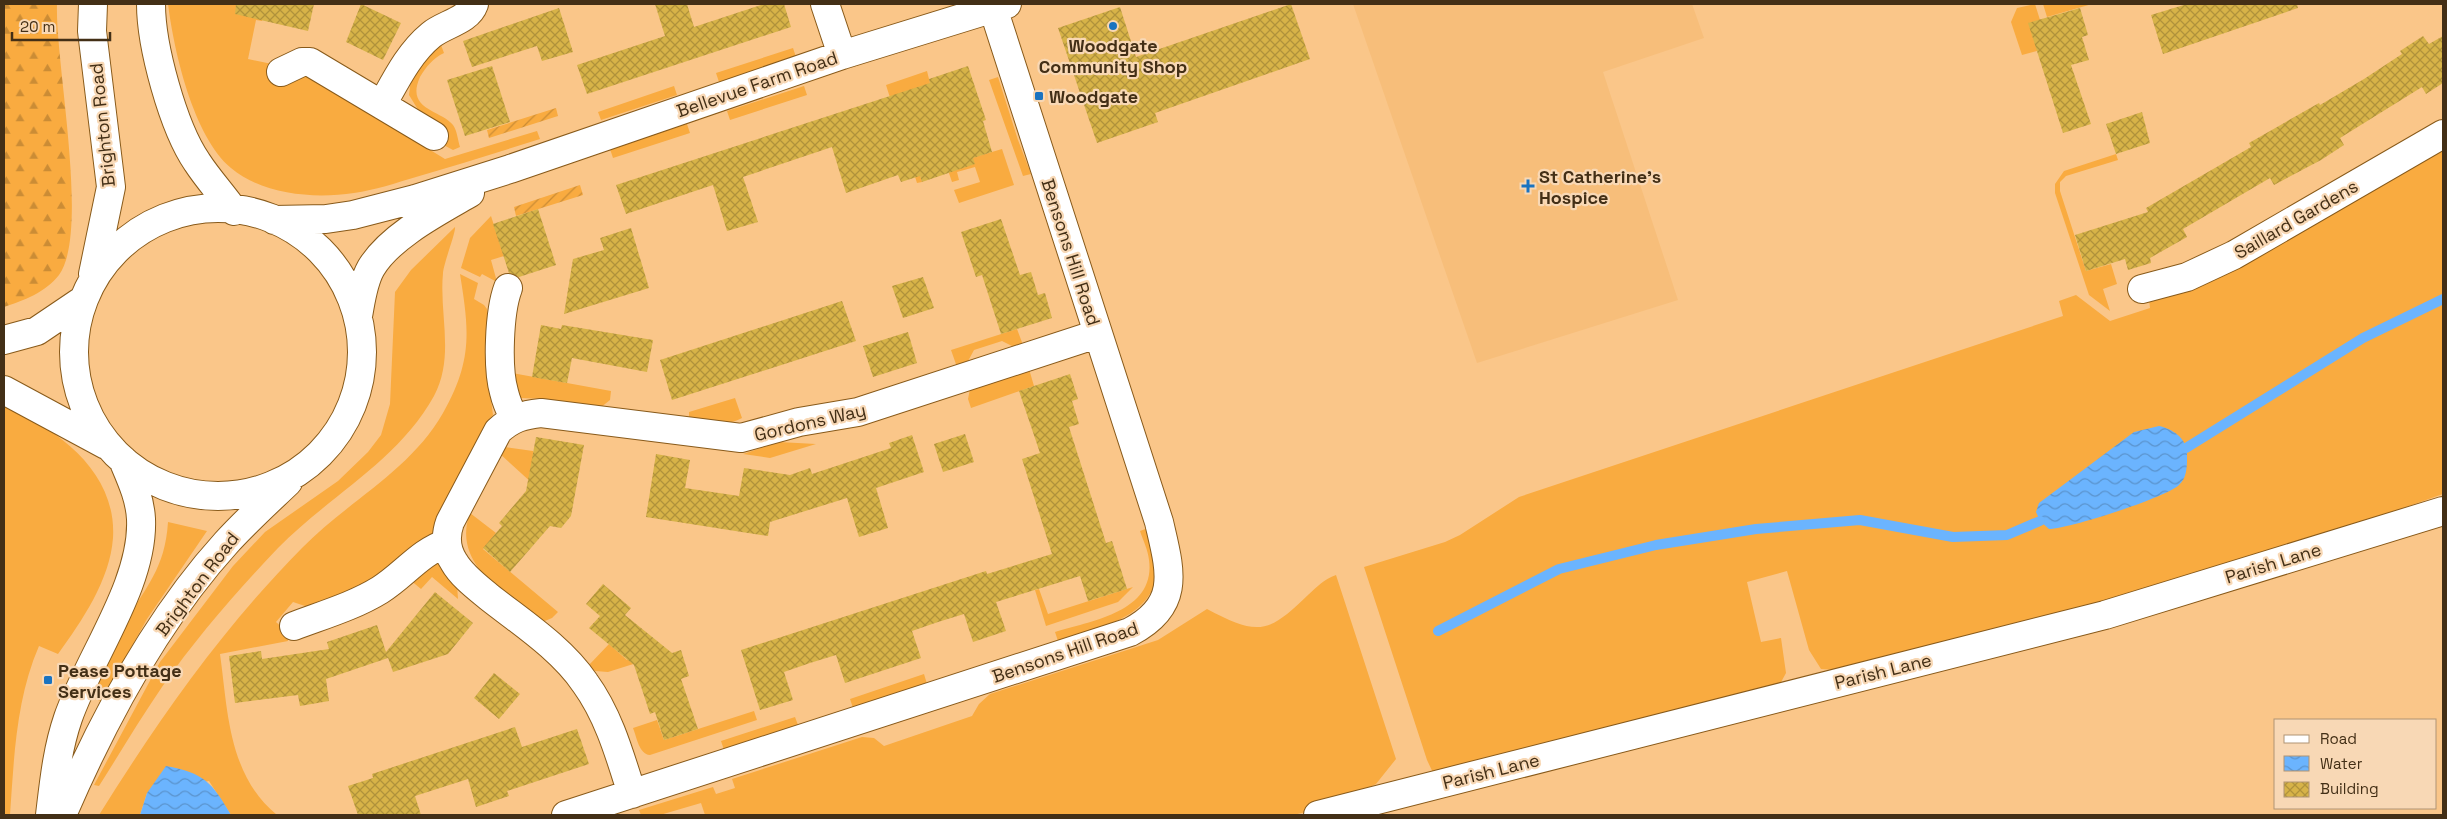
<svg xmlns="http://www.w3.org/2000/svg" width="2447" height="819" font-family="'Space Grotesk',sans-serif">
  <style>
    .built { fill: #f7be7a }
    .grass { fill: #f9ab40 }
    .forest { fill: url(#forest-firs) }
    .garden { fill: url(#garden-furrows) }
    .water { fill: url(#water-waves) }
    .lines { fill: none; stroke-linecap: round; stroke-linejoin: round }
    .stream { stroke: #6bb4fe; stroke-width: 10 }
    .building { fill: url(#building-cross-hatch) }
    .minor-casing { stroke: #885a1a; stroke-width: 30 }
    .minor { stroke: #fff; stroke-width: 28 }
    .poi-dot { fill: #1a73c0; stroke: #f8d8b5; stroke-width: 2 }
    .labels { text-anchor: middle; dominant-baseline: central; stroke-width: 4.5; stroke-linejoin: round; paint-order: stroke }
    .poi-label { font-size: 18px; font-weight: bold; fill: #432f16; stroke: #f8d8b5; text-anchor: start }
    .street-label { font-size: 18px; fill: #432f16; stroke: #f8d8b5 }
  </style>
  <defs>
    <pattern id="forest-firs" width="22" height="20" patternUnits="userSpaceOnUse" patternTransform="scale(1.25)"><rect width="22" height="20" fill="#f9ab40"/><path d="M5 1l3.5 6h-7zM16 11l3.5 6h-7z" fill="#cb8c35"/></pattern>
    <pattern id="garden-furrows" width="10" height="10" patternUnits="userSpaceOnUse" patternTransform="scale(1.25)"><rect width="10" height="10" fill="#f9ab40"/><path d="M-1 1l2-2M0 10L10 0M9 11l2-2" fill="none" stroke="#cb8c35"/></pattern>
    <pattern id="water-waves" width="16" height="10" patternUnits="userSpaceOnUse" patternTransform="scale(1.25)"><rect width="16" height="10" fill="#6bb4fe"/><path d="M0 5q4-4 8 0t8 0" fill="none" stroke="#5a93cd"/></pattern>
    <pattern id="building-cross-hatch" width="8" height="8" patternUnits="userSpaceOnUse" patternTransform="scale(1.25)"><rect width="8" height="8" fill="#d7b348"/><path d="M0 0l8 8M0 8l8-8" fill="none" stroke="#b0923b"/></pattern>
  </defs>
  <rect width="100%" height="100%" fill="#fac689"/>
  <!-- built -->
  <path class="built" d="M1353,4H1692L1704,38L1603,72L1678,300L1477,363Z"/>
  <!-- grass -->
  <path class="grass" d="M168,4H266L262,21L256,20L248,59L272,64L285,86L304,76H309L445,159L537,131L540,139C499,152 458,165 416,177C396,183 375,190 354,193C314,199 263,195 231,168C193,136 174,51 168,4Z
    M2035,4L2040,20L2037,51L2022,55L2011,22L2017,8Z
    M2043,4H2092L2047,17Z
    M441,45L444,53C433,58 426,67 420,77C405,110 441,110 453,125C457,130 458,141 460,147L453,150L438,142L409,95L411,78L423,58Z
    M793,48L796,57L719,82L716,73Z
    M927,71L930,83L914,156L922,182L917,183L886,85Z
    M998,77L1018,140L1031,174L1023,176L989,80Z
    M674,86L677,95L601,120L598,112Z
    M804,86L807,95L730,120L727,111Z
    M687,124L690,133L613,158L610,149Z
    M937,138L958,162L1002,149L1014,185L959,203L954,190L980,182L975,167L957,172L959,180L952,182Z
    M2443,148V494C2366,522 2287,546 2209,570C2086,607 1962,642 1836,670L1821,669L1809,650L1787,571L1747,582L1761,642L1781,638L1786,673L1780,684L1435,777L1427,760L1364,567L1445,542L1460,535L1519,497L2063,316L2059,301L2076,295L2110,321L2150,308L2149,299Z
    M2116,154L2118,160L2066,176L2060,182V191L2086,271L2111,264L2117,284L2103,289L2110,311L2089,295L2055,193V184L2064,171Z
    M491,216L504,256L491,260L497,282L482,274L480,277L461,268L470,238Z
    M455,227C456,232 444,262 443,273C439,315 455,356 434,396C398,461 329,496 278,548C237,591 196,638 162,687C140,719 120,753 99,786L94,785L160,662L233,566L265,532L338,481L368,452L381,435L390,404L395,292L411,270Z
    M460,274L478,283L474,299L484,305L487,309L490,392L493,415L485,427L434,537C408,548 389,568 366,582C348,593 327,600 308,607L293,602L276,622L285,630L288,641L220,654C228,711 228,775 277,815H231L209,781L147,793L140,815H99C159,719 222,629 302,548C348,501 410,471 443,413C473,360 469,330 460,274Z
    M1017,329L1023,345L1014,347L1002,341L974,350L967,363L957,367L951,350Z
    M1029,369L1034,386L971,408L968,399L970,389Z
    M512,373L611,391L610,400L600,408L547,399L521,398L511,392Z
    M735,398L742,418C725,427 707,423 689,421V412Z
    M4,406C58,429 117,472 113,538C110,580 82,621 58,654L39,646C16,699 14,758 10,815H4Z
    M779,442L816,444L770,458L743,454Z
    M504,447L533,451L544,494L499,453Z
    M470,513L496,533L483,549L558,612L552,618L540,623C506,594 451,564 470,513Z
    M168,522L207,531L147,619L101,702L91,696C102,672 112,647 125,623C146,586 165,569 168,522Z
    M1148,528C1151,537 1157,548 1157,558C1162,618 1102,626 1058,641L1055,632C1091,621 1156,612 1149,560C1148,550 1143,540 1140,531Z
    M438,562L443,571L457,584L458,599L432,577L421,589L409,579Z
    M1336,575L1396,759L1376,784L1332,806L1293,815H705L701,803L660,815H641L639,810L713,787L716,794L735,788L732,779L862,737L874,738L884,746L972,716L979,704L990,694L1158,640L1207,609C1258,636 1268,634 1308,595C1317,587 1324,579 1336,575Z
    M1133,587L1118,602L1046,626L1035,590L1039,589L1048,614Z
    M609,644L627,660L640,644L646,660L608,672L595,671L589,665Z
    M924,674L927,684L853,708L850,699Z
    M754,711L757,720L650,755C639,754 637,738 633,728L657,720L664,740Z
    M795,717L798,725L724,750L721,741Z"/>
  <!-- forest -->
  <path class="forest" d="M4,4H57C55,63 90,232 59,275C46,292 23,301 4,307Z"/>
  <!-- garden -->
  <path class="garden" d="M556,108L558,116L489,138L487,130Z
    M580,185L583,195L516,216L514,207Z"/>
  <!-- water -->
  <path class="water" d="M2159,426C2172,429 2186,437 2187,453C2187,463 2188,477 2179,485C2165,498 2068,529 2049,529L2040,521L2036,512L2039,503L2134,432Z
    M166,766C204,773 212,782 231,815H140L147,793Z"/>
  <g class="lines">
    <!-- stream -->
    <path class="stream" d="M2186,448L2363,338L2443,299
      M1438,631L1559,569L1656,545L1756,529L1860,520L1953,537L2007,535L2040,521"/>
  </g>
  <!-- building -->
  <path class="building" d="M236,4H314L308,31L235,14Z
    M361,4L401,23L383,60L346,42Z
    M655,4H687L694,27L764,4H784L791,27L587,94L577,65L665,36Z
    M1291,4L1310,59L1155,113L1158,122L1097,143L1058,28L1120,7L1136,57Z
    M2187,4H2297L2298,8L2163,54L2151,15Z
    M559,8L573,52L542,61L537,46L472,67L463,41Z
    M2080,8L2088,35L2082,37L2089,60L2071,65L2091,124L2063,133L2028,23Z
    M2423,36L2429,44L2443,36V83L2426,94L2422,87L2340,138L2344,145L2321,160L2274,185L2270,178L2183,229L2187,237L2150,258L2151,263L2128,270L2125,259L2086,271L2075,235L2148,212L2146,208L2251,147L2249,143L2319,103L2320,105L2364,79L2402,54L2400,51Z
    M492,66L510,122L465,136L447,80Z
    M968,66L986,120L983,121L992,152L973,158L975,164L922,182L920,176L901,182L898,175L846,193L832,147L743,177L758,222L727,231L713,185L626,214L616,185L930,83L929,79Z
    M2142,112L2150,143L2116,154L2106,124Z
    M538,209L556,265L519,277L509,273L493,224Z
    M1001,219L1020,275L1031,272L1038,295L1045,293L1052,318L1001,334L982,275L976,277L961,232Z
    M631,228L649,288L564,314L573,259L604,250L600,238Z
    M923,277L934,308L903,318L892,286Z
    M842,301L856,341L672,400L660,360Z
    M541,325L561,329L562,325L653,340L647,372L572,358L567,383L532,377Z
    M908,332L917,363L873,377L863,346Z
    M1070,374L1078,399L1072,401L1079,424L1069,427L1106,543L1112,541L1127,589L1088,601L1080,576L996,602L1006,631L973,642L964,614L938,622L912,631L921,658L845,683L836,655L810,663L784,672L793,700L760,710L741,650L986,571L987,574L1052,554L1022,459L1040,453L1019,391Z
    M965,434L974,462L943,472L934,444Z
    M912,435L924,472L876,488L888,528L859,537L847,498L770,522L768,536L646,517L656,454L690,460L685,488L739,496L744,468L790,475L810,468L812,474L891,448L889,443Z
    M536,437L584,445L571,516L561,528L550,526L510,572L483,548L502,526L499,523L526,491Z
    M603,584L631,608L625,615L672,653L681,650L689,676L681,679L698,729L664,740L655,712L650,714L634,665L589,628L600,616L586,604Z
    M435,592L473,623L448,654L393,672L386,652Z
    M377,625L388,658L326,679L329,701L300,706L298,695L235,703L229,656L261,651L262,659L329,649L327,642Z
    M494,673L520,694L499,719L474,698Z
    M515,727L522,747L577,729L589,764L507,791L509,796L476,807L468,779L415,796L421,815H358L348,786L373,778L372,774Z"/>
  <g class="lines">
    <defs>
      <path id="minor" d="M93,4L92,31L111,187L93,274
        M151,4C151,46 173,127 197,162C208,179 222,194 234,211
        M825,4L842,55
        M281,72L302,62H310L434,136
        M382,105C396,80 409,53 431,35C444,24 468,21 474,4
        M74 352a144 144 0 1 1 288 0a144 144 0 1 1-288 0Z
        M274,220L326,219L353,215L415,199L510,169L842,55L1007,4
        M508,288C499,312 497,368 504,392C506,401 510,410 514,418
        M2142,289L2187,277L2234,255L2443,134
        M358,316C361,300 363,282 371,268C390,236 439,211 470,193
        M4,340L37,331L80,302
        M4,390L106,445
        M294,626C323,615 354,606 380,590C404,575 420,552 447,543
        M632,794C620,756 609,716 585,683C561,648 522,623 489,597C477,587 462,576 454,562C446,550 445,536 450,522L498,431C512,418 523,415 541,413L741,438L799,422L858,412L1097,334
        M50,815C54,782 57,750 68,718C89,657 144,584 141,519C140,498 131,479 123,460
        M62,815C102,722 157,619 226,543C246,521 267,502 288,482
        M566,815L1130,632C1182,605 1170,570 1159,522L993,8
        M1318,815L2105,615L2443,511"/>
    </defs>
    <!-- minor casing -->
    <use href="#minor" class="minor-casing"/>
    <!-- minor -->
    <use href="#minor" class="minor"/>
  </g>
  <!-- markers -->
  <g class="poi-dot">
    <circle cx="1113" cy="26" r="5"/>
    <rect x="1034" y="91" width="10" height="10" rx="2.5"/>
    <path d="M1525.5 178.5h5v5h5v5h-5v5h-5v-5h-5v-5h5z"/>
    <rect x="43" y="675" width="10" height="10" rx="2.5"/>
  </g>
  <g class="labels">
    <!-- poi labels -->
    <g class="poi-label">
      <text x="1113" y="45" text-anchor="middle">Woodgate<tspan x="1113" dy="21">Community Shop</tspan></text>
      <text x="1049" y="96">Woodgate</text>
      <text x="1539" y="176">St Catherine's<tspan x="1539" dy="21">Hospice</tspan></text>
      <text x="58" y="670">Pease Pottage<tspan x="58" dy="21">Services</tspan></text>
    </g>
    <!-- street labels -->
    <g class="street-label">
      <text transform="translate(757 84) rotate(-19)">Bellevue Farm Road</text>
      <text transform="translate(102 125) rotate(-96)">Brighton Road</text>
      <text transform="translate(2296 219) rotate(-30)">Saillard Gardens</text>
      <text transform="translate(1071 252) rotate(72)">Bensons Hill Road</text>
      <text transform="translate(810 422) rotate(-13)">Gordons Way</text>
      <text transform="translate(2273 563) rotate(-17)">Parish Lane</text>
      <text transform="translate(197 584) rotate(-53)">Brighton Road</text>
      <text transform="translate(1065 652) rotate(-19)">Bensons Hill Road</text>
      <text transform="translate(1883 671) rotate(-14)">Parish Lane</text>
      <text transform="translate(1491 771) rotate(-14)">Parish Lane</text>
    </g>
  </g>
  <!-- border -->
  <rect width="2447" height="819" fill="none" stroke="#432f16" stroke-width="10"/>
  <!-- legend -->
  <rect x="2274" y="719" width="162" height="90" fill="#f8d8b5" stroke="#b09475"/>
  <rect x="2284" y="735" width="25" height="8" fill="#ffffff" stroke="#b09475"/>
  <text x="2320" y="744" font-size="15" fill="#432f16">Road</text>
  <rect x="2284" y="756" width="25" height="15" fill="url(#water-waves)" stroke="#b09475"/>
  <text x="2320" y="769" font-size="15" fill="#432f16">Water</text>
  <rect x="2284" y="782" width="25" height="15" fill="url(#building-cross-hatch)" stroke="#b09475"/>
  <text x="2320" y="794" font-size="15" fill="#432f16">Building</text>
  <!-- scale -->
  <path d="M12 32v8h98v-8" fill="none" stroke="#432f16" stroke-width="2.5"/>
  <text x="20" y="32" font-size="15" fill="#432f16" stroke="#f8d8b5" stroke-width="4" paint-order="stroke">20 m</text>
</svg>
